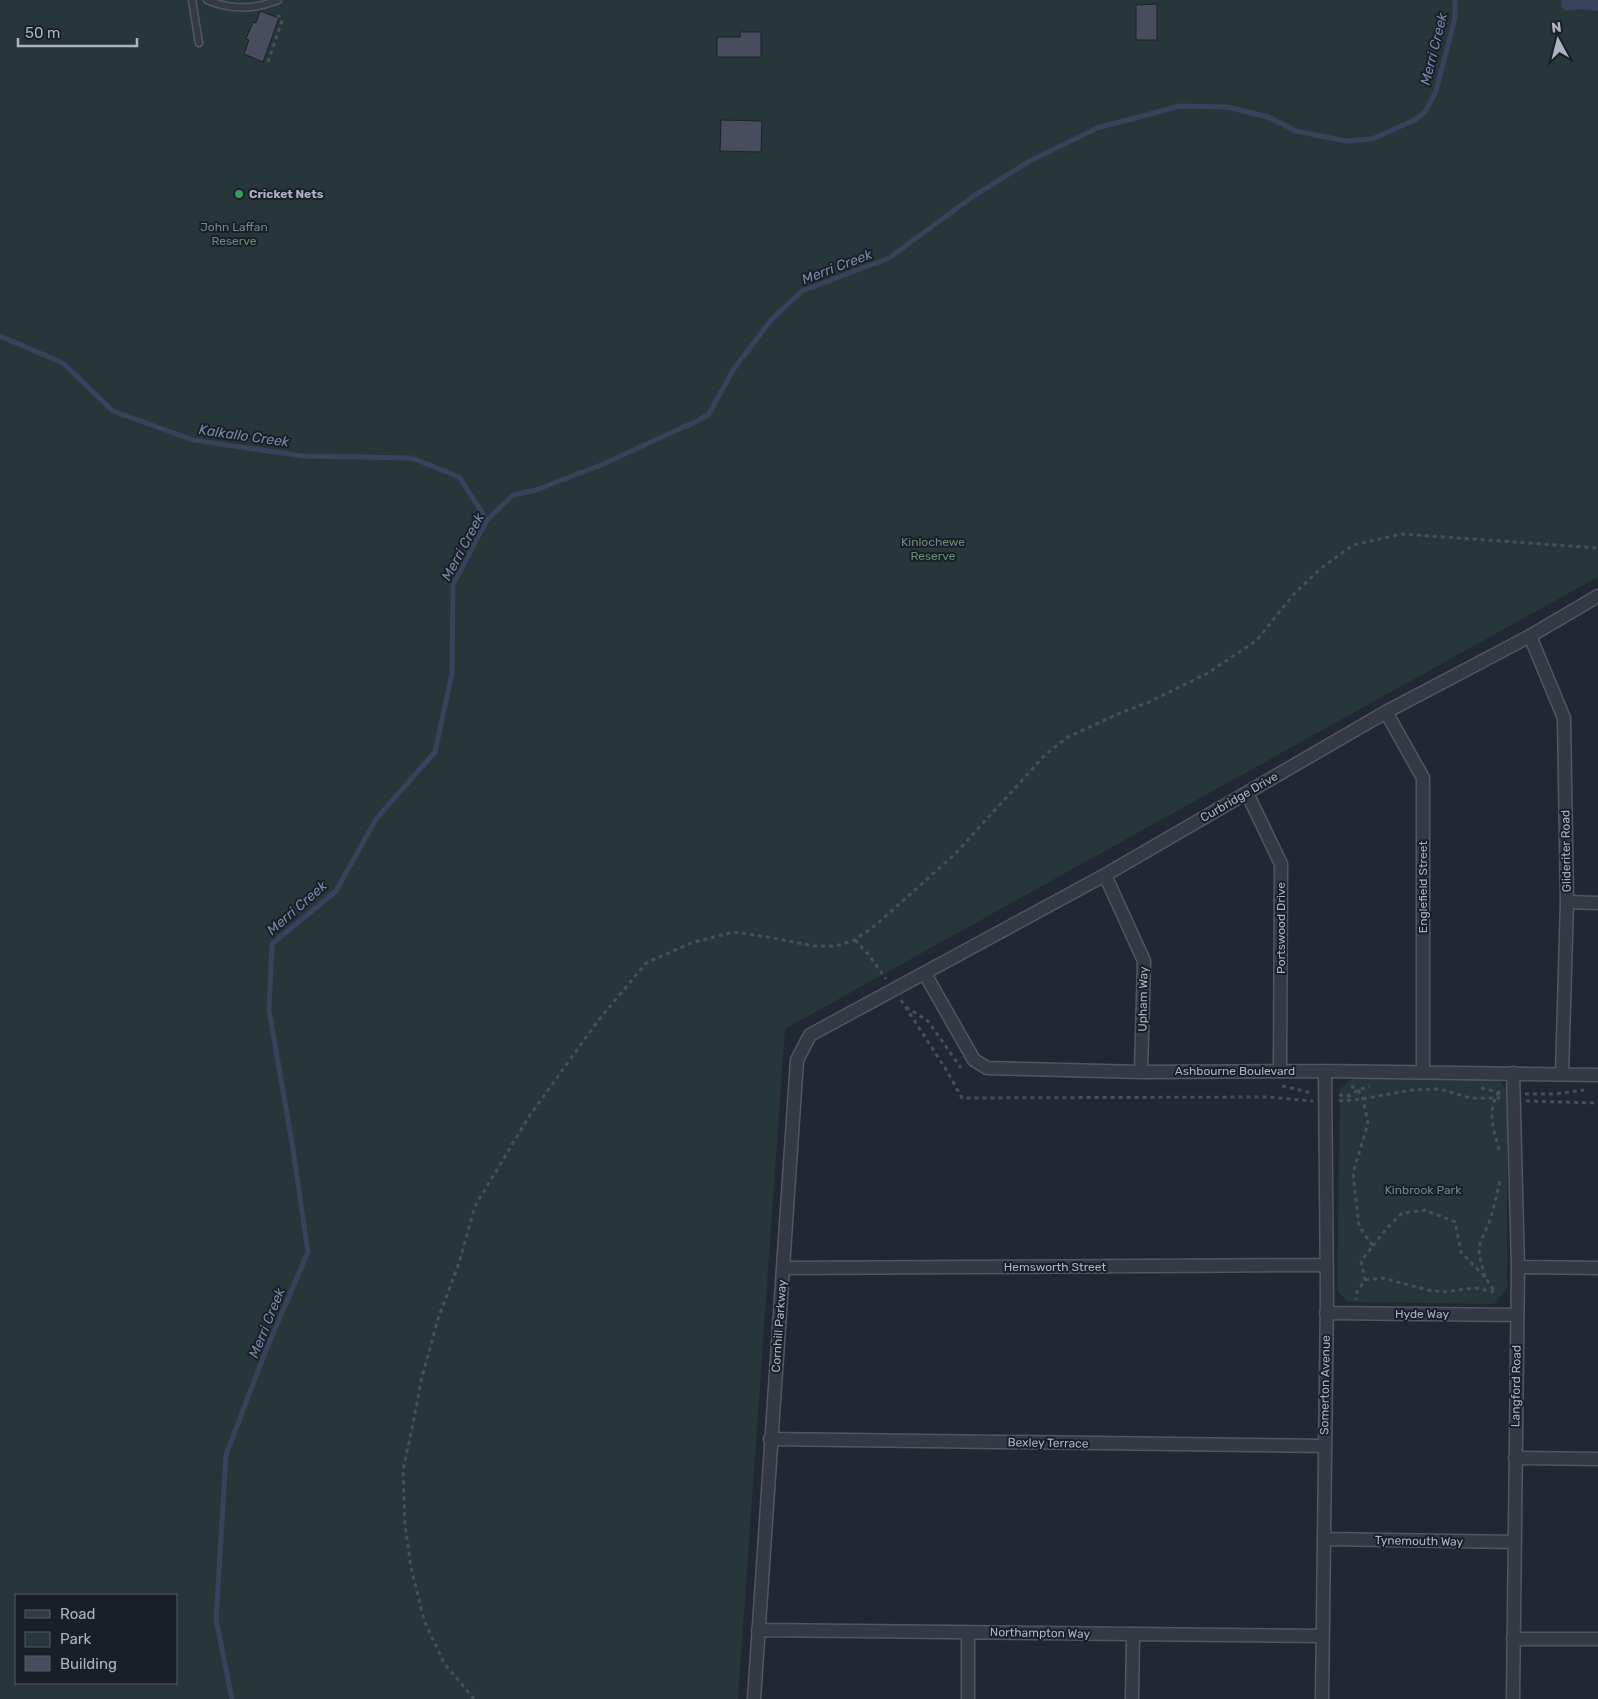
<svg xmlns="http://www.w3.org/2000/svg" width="1598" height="1699" font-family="Rubik,sans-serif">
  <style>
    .green { fill: #273638; fill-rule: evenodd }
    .water { fill: #38435b }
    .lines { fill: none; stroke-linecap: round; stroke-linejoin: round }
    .stream { stroke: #38435b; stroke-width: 5 }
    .building { fill: #474d5d; stroke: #1c202a }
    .service-casing { stroke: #515662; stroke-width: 9 }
    .minor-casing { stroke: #515662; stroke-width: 15 }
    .path { stroke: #445156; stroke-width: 3; stroke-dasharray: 4 4; stroke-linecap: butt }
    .service { stroke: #343944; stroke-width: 6 }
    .minor { stroke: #343944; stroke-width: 12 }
    .leisure-dot { fill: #2e9e5b; stroke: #1a1e28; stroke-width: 2 }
    .labels { text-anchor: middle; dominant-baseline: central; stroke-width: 4; stroke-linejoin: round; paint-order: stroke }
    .poi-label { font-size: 12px; font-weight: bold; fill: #aeb3c1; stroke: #1a1e28; text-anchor: start }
    .park-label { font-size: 12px; fill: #698e75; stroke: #1a1e28 }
    .street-label { font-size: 12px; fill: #aeb3c1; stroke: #1a1e28 }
    .water-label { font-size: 14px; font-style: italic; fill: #7988a7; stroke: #1a1e28 }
  </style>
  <rect width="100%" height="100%" fill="#212733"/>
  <!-- green -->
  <path class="green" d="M0,0H1598V577L785,1029L738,1699H0ZM16,1595H176V1683H16Z
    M1351,1079H1499L1507,1092V1288L1494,1304L1348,1302L1337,1291L1340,1089Z"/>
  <!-- water -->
  <path class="water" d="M1562,0H1598V11L1581,9L1565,11L1561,6Z"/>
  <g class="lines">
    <!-- stream -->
    <path class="stream" d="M0,336L63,363L113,411L193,440L303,456L412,458L459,477L487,520
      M232,1699L216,1619L226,1455L266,1350L308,1252L292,1143L269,1010L272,944L336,891L376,819L435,752L452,673L453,584L487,520L513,495L536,490L601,465L699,420L709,414L733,370L772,319L802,291L889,258L975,195L1030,161L1097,128L1180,106L1227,107L1268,117L1296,131L1346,141L1372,139L1415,120L1425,112L1436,91L1455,18V0"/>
  </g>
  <!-- building -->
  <path class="building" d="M1157,4V40H1136V5Z
    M260,11L279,18L263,62L244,54L249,40L246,39L253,22L256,23Z
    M740,32H761V57H717V37H740Z
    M721,120L762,121L761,152L720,151Z"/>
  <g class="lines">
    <defs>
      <path id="service" d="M192,0L199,43
        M207,0C231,10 254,10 278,0"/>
      <path id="minor" d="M1530,636L1564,718L1567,902L1562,1074
        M1386,712L1423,778V1072
        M1247,793L1281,864L1280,1071
        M1105,875L1144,961L1141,1072
        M1567,902L1598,903
        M925,974L974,1060L987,1068L1141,1072L1325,1071L1598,1075
        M1513,1073L1518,1267L1513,1699
        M1518,1267L1598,1268
        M783,1268L1327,1265
        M1326,1313L1517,1315
        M770,1439L1325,1446
        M1515,1458L1598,1459
        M1324,1539L1514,1542
        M758,1630L1322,1636
        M1513,1639H1598
        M754,1699L797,1060L810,1035L1105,875L1386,712L1530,636L1598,596
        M968,1699V1632
        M1132,1699L1133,1634
        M1322,1699L1327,1296L1325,1071"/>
    </defs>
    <!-- service casing -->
    <use href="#service" class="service-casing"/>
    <!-- minor casing -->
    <use href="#minor" class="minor-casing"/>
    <!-- path -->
    <path class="path" d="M268,62L282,21L281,17L273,14
      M855,940L869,955L886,979
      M901,1000L947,1071L962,1098L1267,1097L1313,1101
      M906,1007L928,1021L961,1068
      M1282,1086L1312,1093
      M1351,1086L1358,1090L1363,1099L1368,1123L1353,1173L1359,1226L1373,1246L1361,1261L1365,1280L1357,1292L1356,1300
      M1481,1088L1502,1093
      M1499,1092C1486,1110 1494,1133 1500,1152
      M1525,1094H1555L1584,1090
      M1339,1095L1349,1096L1358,1090L1370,1086
      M1339,1101L1363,1099L1411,1090L1440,1089L1470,1098H1500
      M1526,1101L1598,1103
      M1373,1246L1387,1228L1402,1213L1425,1210L1455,1222L1461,1252L1485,1277L1495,1292
      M1485,1277L1479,1254L1480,1243L1491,1218L1500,1181
      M1365,1280L1383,1278L1428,1290L1443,1292L1476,1288L1494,1292
      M474,1699L444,1663L424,1620L411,1567L405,1525L403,1470L413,1424L421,1381L438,1319L459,1263L475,1206L530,1115L597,1022L646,963L691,943L733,932L768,937L814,946H836L855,940L877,924L954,855L1046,754L1068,737L1120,713L1147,703L1208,673L1257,640L1293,595L1320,569L1353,545L1402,534L1598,548"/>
    <!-- service -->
    <use href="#service" class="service"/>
    <!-- minor -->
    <use href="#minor" class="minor"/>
  </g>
  <!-- markers -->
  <circle class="leisure-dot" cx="239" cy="194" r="5"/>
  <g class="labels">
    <!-- poi labels -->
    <g class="poi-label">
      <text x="249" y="194">Cricket Nets</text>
    </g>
    <!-- park labels -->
    <g class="park-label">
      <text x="234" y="227">John Laffan<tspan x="234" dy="14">Reserve</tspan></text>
      <text x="933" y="542">Kinlochewe<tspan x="933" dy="14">Reserve</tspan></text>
      <text x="1423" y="1190">Kinbrook Park</text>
    </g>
    <!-- street labels -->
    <g class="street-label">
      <text transform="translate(1239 797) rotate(-30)">Curbridge Drive</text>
      <text transform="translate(1566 851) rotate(-91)">Glideriter Road</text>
      <text transform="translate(1423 887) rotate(-90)">Englefield Street</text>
      <text transform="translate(1281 928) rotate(-90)">Portswood Drive</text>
      <text transform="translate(1143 999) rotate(-89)">Upham Way</text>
      <text x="1235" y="1071">Ashbourne Boulevard</text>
      <text x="1055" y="1267">Hemsworth Street</text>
      <text x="1422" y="1314">Hyde Way</text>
      <text transform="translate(779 1326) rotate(-86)">Cornhill Parkway</text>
      <text transform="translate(1325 1385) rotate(-89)">Somerton Avenue</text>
      <text transform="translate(1516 1386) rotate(-89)">Langford Road</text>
      <text transform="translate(1048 1443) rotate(1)">Bexley Terrace</text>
      <text transform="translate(1419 1541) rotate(1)">Tynemouth Way</text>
      <text transform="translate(1040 1633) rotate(1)">Northampton Way</text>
    </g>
    <!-- water labels -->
    <g class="water-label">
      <text transform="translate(1434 49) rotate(-76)">Merri Creek</text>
      <text transform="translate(837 267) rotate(-21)">Merri Creek</text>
      <text transform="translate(244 436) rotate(8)">Kalkallo Creek</text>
      <text transform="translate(463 547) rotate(-62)">Merri Creek</text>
      <text transform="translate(297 908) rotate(-41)">Merri Creek</text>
      <text transform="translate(267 1323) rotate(-68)">Merri Creek</text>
    </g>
  </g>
  <!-- legend -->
  <rect x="15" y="1594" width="162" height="90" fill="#1a1e28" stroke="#555a65"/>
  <rect x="25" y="1610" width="25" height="8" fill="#343944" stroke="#555a65"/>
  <text x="60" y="1619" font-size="15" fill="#aeb3c1">Road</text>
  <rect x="25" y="1632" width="25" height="15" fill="#273638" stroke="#555a65"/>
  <text x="60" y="1644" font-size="15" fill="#aeb3c1">Park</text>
  <rect x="25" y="1656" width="25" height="15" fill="#474d5d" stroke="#555a65"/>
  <text x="60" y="1669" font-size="15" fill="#aeb3c1">Building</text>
  <!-- north arrow -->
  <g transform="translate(1558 40) rotate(353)" stroke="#1a1e28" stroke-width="4" paint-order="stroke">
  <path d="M0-4L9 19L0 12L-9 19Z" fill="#aeb3c1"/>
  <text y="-8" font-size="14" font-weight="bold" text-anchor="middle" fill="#aeb3c1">N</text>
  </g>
  <!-- scale -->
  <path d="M18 38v8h119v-8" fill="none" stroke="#aeb3c1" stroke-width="2.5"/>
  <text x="25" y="38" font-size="15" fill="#aeb3c1" stroke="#1a1e28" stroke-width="4" paint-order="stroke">50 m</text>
</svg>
